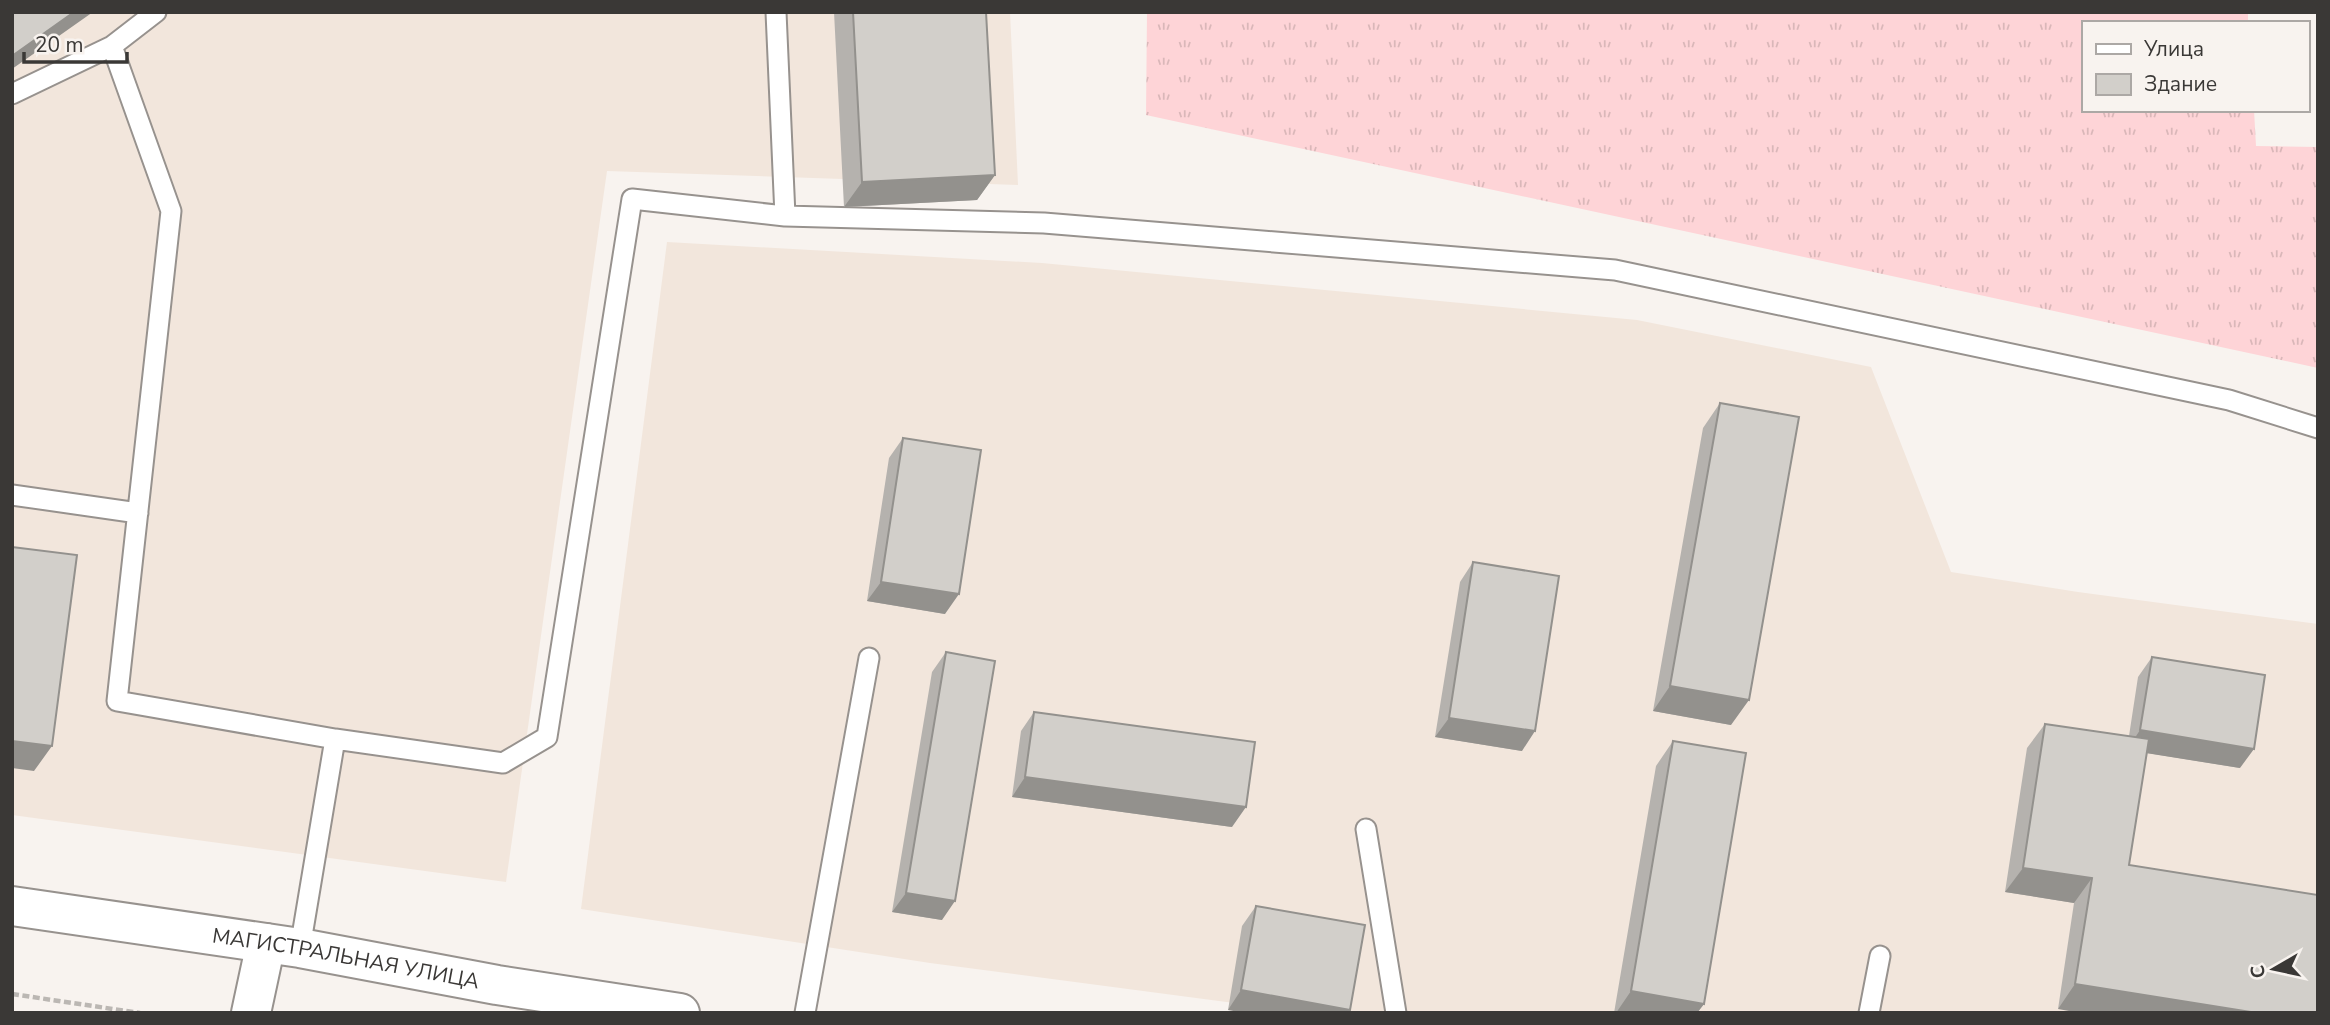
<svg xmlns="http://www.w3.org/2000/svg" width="2330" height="1025" font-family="'Nunito Sans',sans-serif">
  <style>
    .built { fill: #f2e6dc }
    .grass { fill: url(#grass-tufts) }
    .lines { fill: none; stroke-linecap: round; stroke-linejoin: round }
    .lane-casing { stroke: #97928e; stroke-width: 23 }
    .street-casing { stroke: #97928e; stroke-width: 42 }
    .secondary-casing { stroke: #97928e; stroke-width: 42 }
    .path { stroke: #bbb7b3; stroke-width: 4.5; stroke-dasharray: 7 3.5; stroke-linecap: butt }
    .lane { stroke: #fff; stroke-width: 19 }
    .street { stroke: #fff; stroke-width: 38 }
    .secondary { stroke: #fff; stroke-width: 38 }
    .wall { fill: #b5b2ae }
    .shaded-wall { fill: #93918d }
    .building { fill: #d2cfca; stroke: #93918d; stroke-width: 2 }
    .labels { text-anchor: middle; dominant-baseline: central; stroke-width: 7; stroke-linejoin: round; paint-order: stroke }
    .street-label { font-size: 21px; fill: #3a3836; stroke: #f8f3ef }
  </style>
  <defs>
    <pattern id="grass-tufts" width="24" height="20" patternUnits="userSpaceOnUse" patternTransform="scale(1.75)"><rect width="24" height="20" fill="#fed4d7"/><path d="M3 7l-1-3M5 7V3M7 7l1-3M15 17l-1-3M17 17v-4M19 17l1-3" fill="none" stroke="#dab7b9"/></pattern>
  </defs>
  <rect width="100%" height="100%" fill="#f8f3ef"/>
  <!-- built -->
  <path class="built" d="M12,12H1010L1018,185L607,171L506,882L12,815Z
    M667,242L1042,263L1637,320L1871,367L1951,572L2078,592L2318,624V1013H1309L930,963L581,909Z"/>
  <!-- grass -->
  <path class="grass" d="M1147,12H2248V23H2083V110H2254L2256,146L2318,147V368L1146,115Z"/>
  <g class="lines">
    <defs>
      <path id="lane" d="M776,12L785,216
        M112,46L171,211L117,701L335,739L503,763L547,737L632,199L785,216L1044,223L1615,270L2229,400L2318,428
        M12,94L112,46L156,12
        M12,495L138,513
        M1366,829L1396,1013
        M300,948L335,739
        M805,1013L869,658
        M1869,1013L1880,956"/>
      <path id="street" d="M251,1013L266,943"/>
      <g id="secondary">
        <path id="s1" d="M12,906L300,948L497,985L680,1013"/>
      </g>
    </defs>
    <!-- lane casing -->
    <use href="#lane" class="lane-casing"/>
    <!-- street casing -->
    <use href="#street" class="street-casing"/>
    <!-- secondary casing -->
    <use href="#secondary" class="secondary-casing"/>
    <!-- path -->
    <path class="path" d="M12,994L140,1013"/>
    <!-- lane -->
    <use href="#lane" class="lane"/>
    <!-- street -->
    <use href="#street" class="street"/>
    <!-- secondary -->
    <use href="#secondary" class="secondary"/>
  </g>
  <!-- wall -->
  <path class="wall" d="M834,12H986L995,175L977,200L844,207Z
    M1720,403L1731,725L1653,711L1703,428Z
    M903,438L945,614L867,601L889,458Z
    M1473,562L1522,751L1435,737L1460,582Z
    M946,652L942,920L892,912L932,672Z
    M2152,657L2240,768L2147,753L2129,865L2318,895L2058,1009L2074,903L2005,892L2027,748L2045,724L2129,736L2138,677Z
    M1034,712L1232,827L1012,797L1021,731Z
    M1673,741L1704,1004L1697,1013H1614L1656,766Z
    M1256,906L1350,1010H1228L1242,926Z"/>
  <!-- shaded-wall -->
  <path class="shaded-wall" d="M74,12H93L12,69V56Z
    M995,175L977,200L844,207L862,182Z
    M881,582L959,594L945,614L867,601Z
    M1670,686L1749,700L1731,725L1653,711Z
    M1449,718L1535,731L1522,751L1435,737Z
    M2140,730L2254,749L2240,768L2127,750Z
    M12,741L52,746L34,771L12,768Z
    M1025,777L1246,807L1232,827L1012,797Z
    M2023,868L2092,878L2074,903L2005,892Z
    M906,893L955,901L942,920L892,912Z
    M2075,984L2257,1013H2080L2058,1009Z
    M1241,990L1350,1010L1348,1013H1244L1228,1010Z
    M1631,991L1704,1004L1697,1013H1616Z"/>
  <!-- building -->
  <path class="building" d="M12,12H74L12,56Z
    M853,12H986L995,175L862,182Z
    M1720,403L1799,417L1749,700L1670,686Z
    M903,438L981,450L959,594L881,582Z
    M12,547L77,555L52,746L12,741Z
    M1473,562L1559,576L1535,731L1449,718Z
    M946,652L995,661L955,901L906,893Z
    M2152,657L2265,675L2254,749L2140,730Z
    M1034,712L1255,742L1246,807L1025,777Z
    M2045,724L2149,739L2129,865L2318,895V1013H2257L2075,984L2092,878L2023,868Z
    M1673,741L1746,753L1704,1004L1631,991Z
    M1256,906L1365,925L1350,1010L1241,990Z"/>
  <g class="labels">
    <!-- street labels -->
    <g class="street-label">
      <text stroke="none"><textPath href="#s1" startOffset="338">МАГИСТРАЛЬНАЯ УЛИЦА</textPath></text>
    </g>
  </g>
  <!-- border -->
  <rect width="2330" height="1025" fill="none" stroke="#3a3836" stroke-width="28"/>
  <!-- legend -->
  <rect x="2082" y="21" width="228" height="91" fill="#f8f3ef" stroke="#aca8a5" stroke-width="2"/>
  <rect x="2096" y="44" width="35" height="10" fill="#ffffff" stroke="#aca8a5" stroke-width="2"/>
  <text x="2144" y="56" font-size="21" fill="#3a3836">Улица</text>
  <rect x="2096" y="74" width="35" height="21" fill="#d2cfca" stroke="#aca8a5" stroke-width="2"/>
  <text x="2144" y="91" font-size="21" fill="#3a3836">Здание</text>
  <!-- north arrow -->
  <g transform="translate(2274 969) rotate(261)" stroke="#f8f3ef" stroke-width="5" paint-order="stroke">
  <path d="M0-5L12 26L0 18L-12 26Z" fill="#3a3836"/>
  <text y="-10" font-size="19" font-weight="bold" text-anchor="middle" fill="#3a3836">С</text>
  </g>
  <!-- scale -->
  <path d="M24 52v10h103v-10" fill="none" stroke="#3a3836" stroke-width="3.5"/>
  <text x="35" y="52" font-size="21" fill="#3a3836" stroke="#f8f3ef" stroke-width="5" paint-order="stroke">20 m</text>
</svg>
